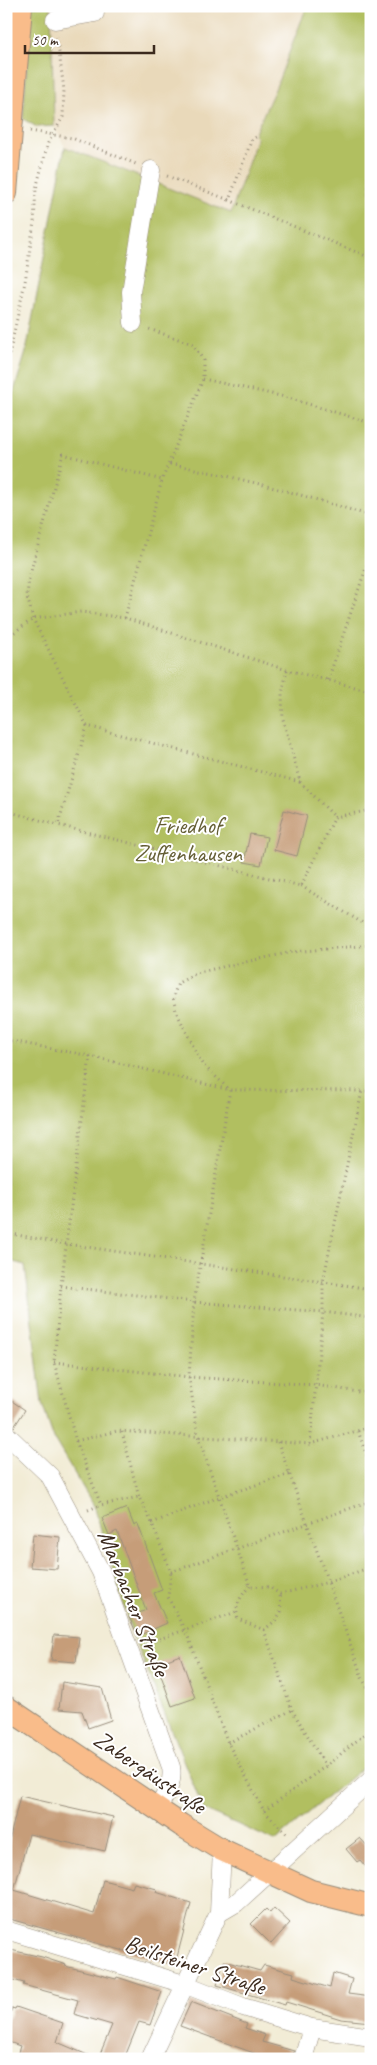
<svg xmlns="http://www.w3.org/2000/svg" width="377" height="2065" font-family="Caveat,sans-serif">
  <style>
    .built { fill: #e9d9ba }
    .green { fill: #b1bf61; stroke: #767440 }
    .building { fill: #c69d79 }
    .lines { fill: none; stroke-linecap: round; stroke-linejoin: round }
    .minor-casing { stroke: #968b7a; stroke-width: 19 }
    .major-casing { stroke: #968b7a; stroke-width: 24 }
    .path { stroke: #968b7a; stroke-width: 3; stroke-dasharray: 1 4; stroke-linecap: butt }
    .minor { stroke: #fff; stroke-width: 18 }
    .major { stroke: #f9bc8a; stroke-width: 22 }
    .labels { text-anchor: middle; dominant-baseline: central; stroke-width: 4; stroke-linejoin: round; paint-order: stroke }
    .park-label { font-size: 24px; fill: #645e35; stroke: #fff }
    .street-label { font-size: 24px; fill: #3b2a1e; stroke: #fff }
  </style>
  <rect width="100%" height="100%" fill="#fff"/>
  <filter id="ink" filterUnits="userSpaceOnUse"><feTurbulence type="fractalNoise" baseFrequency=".02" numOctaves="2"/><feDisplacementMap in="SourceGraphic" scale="10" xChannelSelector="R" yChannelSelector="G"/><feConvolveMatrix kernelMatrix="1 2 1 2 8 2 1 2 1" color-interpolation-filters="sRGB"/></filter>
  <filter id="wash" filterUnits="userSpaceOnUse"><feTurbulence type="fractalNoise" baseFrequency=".0096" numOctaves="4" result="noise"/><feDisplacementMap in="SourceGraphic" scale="20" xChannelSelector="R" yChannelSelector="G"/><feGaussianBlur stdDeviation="1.12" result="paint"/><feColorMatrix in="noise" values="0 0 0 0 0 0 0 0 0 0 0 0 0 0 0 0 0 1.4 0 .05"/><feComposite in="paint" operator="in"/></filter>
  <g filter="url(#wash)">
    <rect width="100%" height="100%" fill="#f2ecd6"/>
    <!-- built -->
    <path class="built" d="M51,6H307L276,87L254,135L257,138L231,214L65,147L54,126Z"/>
    <!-- green -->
    <path class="green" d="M31,6H51L54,126L37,127L23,119Z
      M307,6H371V1761L275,1841L203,1809L132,1633L94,1506L54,1439L42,1404L25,1265L6,1260V417L26,352L65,147L231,213L257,138L254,135L276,87Z"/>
    <g id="blocks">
      <!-- building -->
      <path class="building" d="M284,810L307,816L297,856L274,850Z
        M250,834L267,837L261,865L244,862Z
        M6,1397L25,1410L14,1427L6,1424Z
        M127,1508L134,1526L138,1524L162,1590L154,1593L167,1623L138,1636L129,1617L146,1610L117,1531L109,1535L102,1518Z
        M33,1534L60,1537L57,1569L30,1567Z
        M54,1635L79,1637L76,1662L51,1660Z
        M180,1655L195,1698L172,1706L157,1664Z
        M62,1682L102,1688L111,1720L88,1728L82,1711L59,1709Z
        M20,1796L113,1817L105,1851L29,1834L14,1890L94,1914L103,1880L132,1888L134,1883L157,1889L156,1892L191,1903L175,1965L6,1918V1854Z
        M360,1838L371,1850V1873L360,1860L357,1862L346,1849Z
        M274,1908L290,1923L271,1944L251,1924L266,1909L270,1913Z
        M6,1949L42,1957L66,1965L65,1966L116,1979L117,1977L162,1992L150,2025L139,2022L124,2059H98L112,2025L74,2014L78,2000L23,1985L24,1983L6,1978Z
        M224,1961L260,1971L264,1965L294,1973L293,1977L330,1988L333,1973L352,1979L348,1994L371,1997V2022L341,2019L286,2002L285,2005L217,1985Z
        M191,2002L247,2024L245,2028L265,2035L262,2042L294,2051L293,2059H270L180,2026Z
        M16,2007L63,2023L57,2042L97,2059H16L20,2046L6,2041V2025L12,2008L15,2009Z"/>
    </g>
  </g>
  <g filter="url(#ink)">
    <use href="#blocks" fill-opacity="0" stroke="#968b7a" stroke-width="1"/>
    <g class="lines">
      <defs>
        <path id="minor" d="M55,20L95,13
          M133,323L131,292L151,170
          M6,1434L50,1476L101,1572L171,1767C174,1784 165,1795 157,1809
          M219,1913L236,1903L371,1780
          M6,1930L184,1984L243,2007L312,2028L371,2037
          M150,2059L219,1913L222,1850
          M303,2059L312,2028"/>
        <path id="major" d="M6,193L21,6
          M6,1707L181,1825L222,1850L311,1891L371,1906"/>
      </defs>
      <!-- minor casing -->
      <use href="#minor" class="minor-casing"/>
      <!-- major casing -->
      <use href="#major" class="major-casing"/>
      <!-- path -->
      <path class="path" d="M30,131L72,138L136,164
        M167,176L229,200L252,139L256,137
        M229,200L371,258
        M6,369L25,282L34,222L36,189L48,143L63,117L64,90L57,37
        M203,379L285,397L371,423
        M170,464C238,477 304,495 371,516
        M125,618L162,480L203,379V360L193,344L149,329
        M6,638L33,619L81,612L125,618L287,670L371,691
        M287,670L282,694L283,719L300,782L87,726L58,825L301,886L335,817L371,810
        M328,680L371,553
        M87,726L33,619L27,596L29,578L63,454L162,480
        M300,782L335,817
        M6,811L58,825
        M301,886L371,928
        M371,945L292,952L199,972L178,983L173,997L176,1011L202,1064L230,1090L194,1302L189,1377L198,1436L250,1586L269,1587L280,1594L329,1582L371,1567
        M6,1040L90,1056L230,1090L371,1091
        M90,1056L61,1286L54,1362L76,1441L101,1505L139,1497L152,1523L171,1572L168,1597L189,1639L228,1743L264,1811L288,1835
        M6,1233L66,1244L371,1289
        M61,1286L194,1302L323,1312L371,1318
        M54,1362L189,1377L315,1385L371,1394
        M358,1431L371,1467
        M122,1432L139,1497
        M76,1441L117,1431L310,1444L371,1427
        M278,1442L363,1680L371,1693
        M310,1444L323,1312V1282L362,1091
        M88,1510L101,1505
        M152,1523L219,1497L290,1474
        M171,1572L371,1501
        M250,1586C241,1595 234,1606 238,1619L264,1630L292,1710L326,1766
        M264,1630L275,1621L281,1612L280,1594
        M145,1644L236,1612
        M228,1743L292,1710
        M264,1811L326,1766L371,1729"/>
      <!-- minor -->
      <use href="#minor" class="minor"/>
      <!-- major -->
      <use href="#major" class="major"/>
    </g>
  </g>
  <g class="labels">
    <!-- park labels -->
    <g class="park-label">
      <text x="188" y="825">Friedhof<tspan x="188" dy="28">Zuffenhausen</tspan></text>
    </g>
    <!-- street labels -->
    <g class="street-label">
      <text transform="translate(134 1603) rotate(68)">Marbacher Straße</text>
      <text transform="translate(150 1772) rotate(34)">Zabergäustraße</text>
      <text transform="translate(195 1965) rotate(18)">Beilsteiner Straße</text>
    </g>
  </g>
  <!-- margin -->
  <rect width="377" height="2065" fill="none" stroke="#fff" stroke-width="25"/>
  <!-- scale -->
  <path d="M25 45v8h129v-8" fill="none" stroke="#3b2a1e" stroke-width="2.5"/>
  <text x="32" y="45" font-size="15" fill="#3b2a1e" stroke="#ffffff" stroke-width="4" paint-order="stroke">50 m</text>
</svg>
